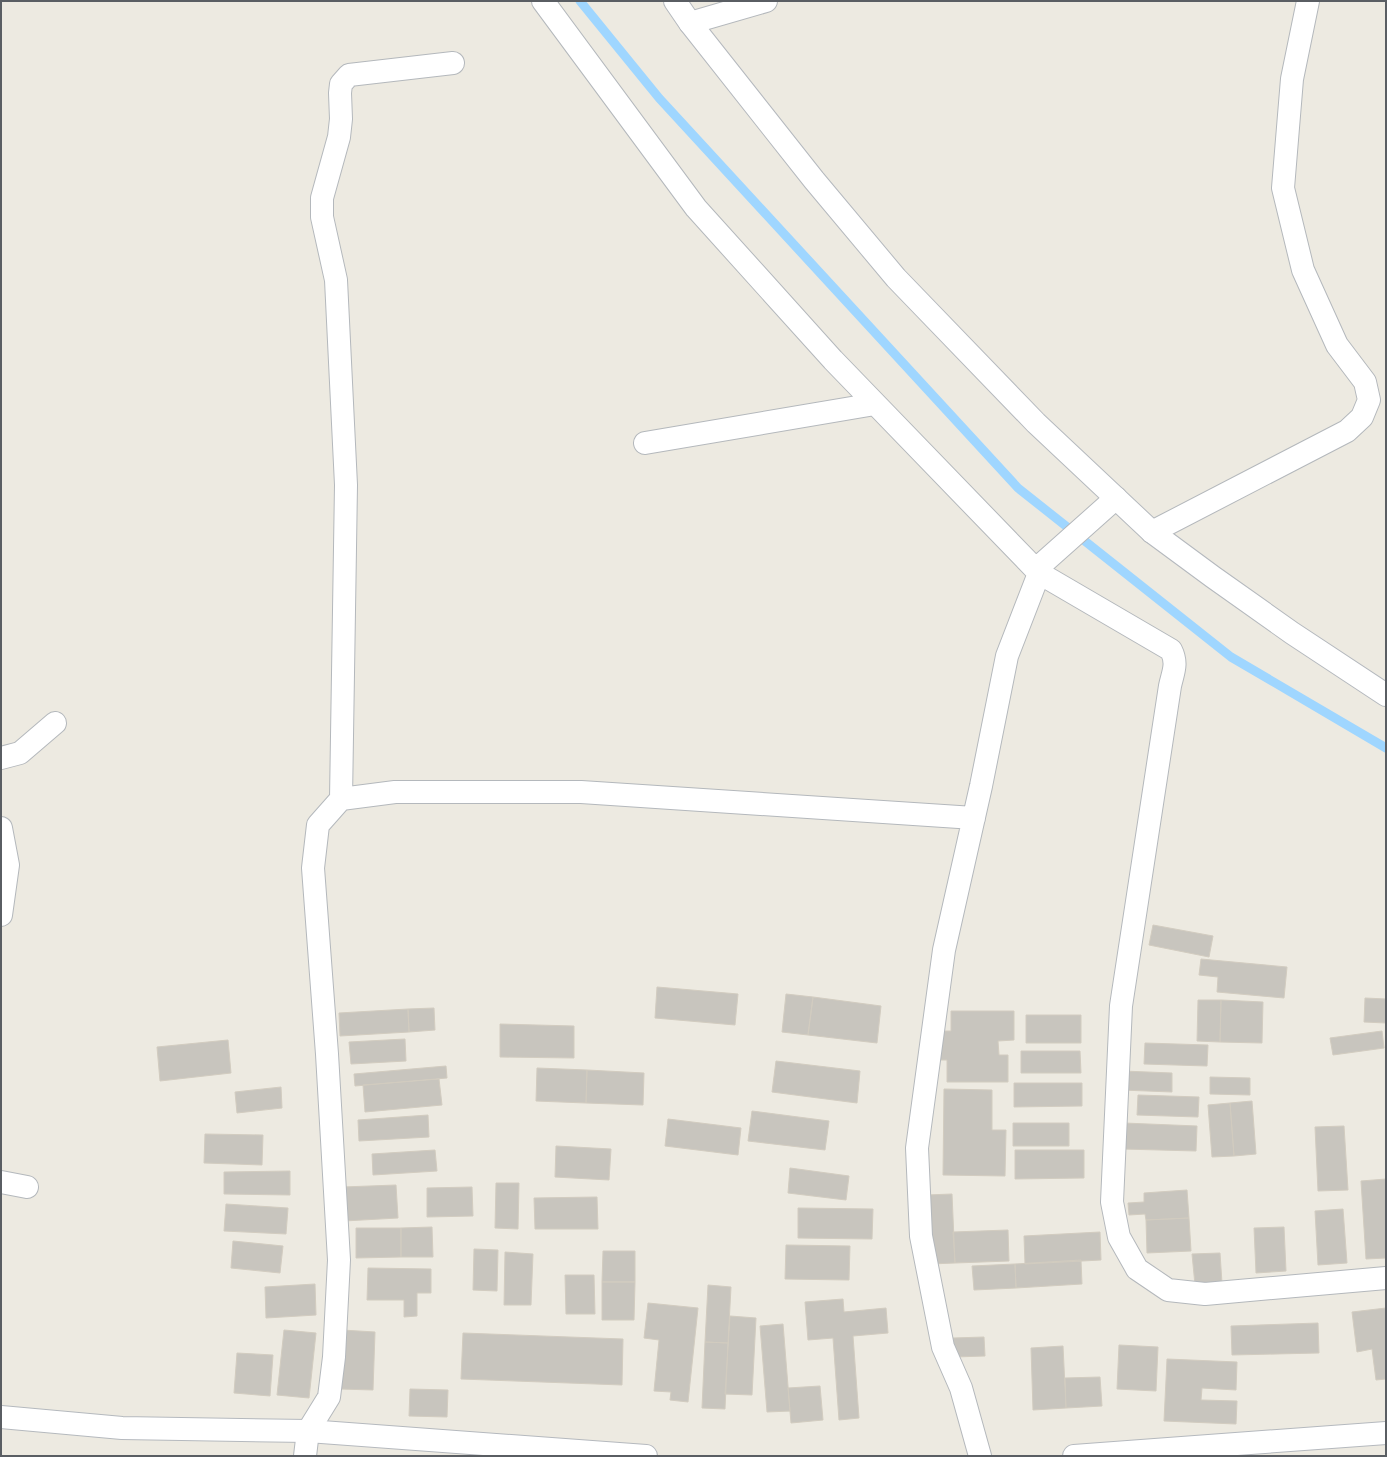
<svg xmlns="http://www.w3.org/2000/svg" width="1387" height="1457" font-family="'Noto Sans',sans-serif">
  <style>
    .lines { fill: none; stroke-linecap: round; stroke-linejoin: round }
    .stream { stroke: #9fd6ff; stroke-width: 9 }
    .building { fill: #c8c5be; stroke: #d2ccc0 }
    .street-casing { stroke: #b4b8bc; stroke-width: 24 }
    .secondary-casing { stroke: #b5b9be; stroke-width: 24 }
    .street { stroke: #fff; stroke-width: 22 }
    .secondary { stroke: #fff; stroke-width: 22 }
  </style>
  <rect width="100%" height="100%" fill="#edeae1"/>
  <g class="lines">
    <!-- stream -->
    <path class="stream" d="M580,1L659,98L1018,488L1231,657L1386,748"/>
  </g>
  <!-- building -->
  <path class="building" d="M1153,925L1213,936L1209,957L1149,945Z
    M1201,959L1287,967L1284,998L1217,992L1218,977L1199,975Z
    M657,987L738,994L735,1025L655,1018Z
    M786,994L813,997L808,1035L782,1032Z
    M813,997L881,1006L877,1043L808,1035Z
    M1365,998L1386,999V1023L1364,1022Z
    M1198,1000H1221L1220,1042L1197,1041Z
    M1221,1000L1263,1002L1262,1043L1220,1042Z
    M434,1008L435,1030L409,1032L408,1009Z
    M408,1009L409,1032L340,1036L339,1013Z
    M951,1011H1014V1040L998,1041L999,1055H1008V1082H947V1060H939V1031H951Z
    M1026,1015H1081V1043H1026Z
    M500,1024L574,1026V1058L500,1057Z
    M1382,1031L1384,1048L1333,1055L1330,1038Z
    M405,1039L406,1061L351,1064L349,1042Z
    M228,1040L231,1073L160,1081L157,1047Z
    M1145,1043L1208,1045L1207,1066L1144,1064Z
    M1021,1051H1080L1081,1073H1021Z
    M776,1061L860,1071L857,1103L772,1092Z
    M446,1066L447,1078L355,1086L354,1074Z
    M537,1068L587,1070L586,1103L536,1101Z
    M587,1070L644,1073L643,1105L586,1103Z
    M1123,1071L1172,1073V1092L1122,1090Z
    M1210,1077L1250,1078V1095L1210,1094Z
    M439,1079L442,1105L365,1112L363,1085Z
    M1014,1083H1082V1106L1014,1107Z
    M281,1087L282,1108L237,1113L235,1092Z
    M944,1089L992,1090V1130H1006L1005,1176L943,1175Z
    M1138,1095L1199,1097L1198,1117L1137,1115Z
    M1252,1101L1256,1154L1234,1156L1230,1103Z
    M1230,1103L1234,1156L1212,1157L1208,1105Z
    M752,1111L829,1121L825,1150L748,1141Z
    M428,1115L429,1137L359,1141L358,1120Z
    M668,1119L741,1128L738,1155L665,1146Z
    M1013,1123H1069V1146H1013Z
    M1124,1123L1197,1126L1196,1151L1123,1149Z
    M1344,1126L1348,1190L1318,1191L1315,1127Z
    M205,1134L263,1135L262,1165L204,1163Z
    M556,1146L611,1149L609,1180L555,1177Z
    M435,1150L437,1171L373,1175L372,1154Z
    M1015,1150H1084V1178L1015,1179Z
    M790,1168L849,1176L846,1200L788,1193Z
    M290,1171V1195L224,1194V1172Z
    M1386,1179V1258L1366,1259L1361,1181Z
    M496,1183H519L518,1229L495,1228Z
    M396,1185L398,1218L344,1221L343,1187Z
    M472,1187L473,1216L427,1217V1188Z
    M1187,1190L1189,1218L1146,1220L1145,1214L1129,1215L1128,1203L1144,1202V1193Z
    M952,1194L955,1263L930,1264L927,1195Z
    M597,1197L598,1229H535L534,1198Z
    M226,1204L288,1208L286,1234L224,1231Z
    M798,1208L873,1209L872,1239L798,1238Z
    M1343,1209L1347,1263L1318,1265L1315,1211Z
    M1189,1218L1191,1251L1147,1253L1146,1220Z
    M432,1227L433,1257H401V1228Z
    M1284,1227L1286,1271L1256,1273L1254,1228Z
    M356,1228H401V1257L356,1258Z
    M1008,1230L1009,1261L955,1263L953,1232Z
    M1100,1232L1101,1260L1025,1264L1024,1236Z
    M233,1241L283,1246L280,1273L231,1268Z
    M786,1245L850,1246L849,1280L785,1279Z
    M474,1249L498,1250L497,1291L473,1290Z
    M603,1251H635V1282H602Z
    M505,1252L533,1254L531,1305H504Z
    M1220,1253L1222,1283L1195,1285L1192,1254Z
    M1081,1260L1082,1284L1016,1288L1015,1264Z
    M1015,1264L1016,1288L974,1290L972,1266Z
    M368,1268L431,1269V1293H417V1316L404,1317V1300H367Z
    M565,1275H594L595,1314H566Z
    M602,1282H635L634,1320H602Z
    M315,1284L316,1315L266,1318L265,1287Z
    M708,1285L731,1287L728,1343L705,1342Z
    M843,1299L844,1312L886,1308L888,1333L853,1336L859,1418L839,1420L833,1338L808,1340L805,1302Z
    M648,1303L698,1308L688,1402L670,1400L671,1392L654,1391L659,1340L644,1338Z
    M1386,1308V1379L1376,1380L1372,1349L1357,1352L1352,1312Z
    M730,1316L756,1318L752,1395L725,1394Z
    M1318,1323L1319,1353L1232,1355L1231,1326Z
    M783,1324L790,1411L767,1412L760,1326Z
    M284,1330L316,1333L309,1398L277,1395Z
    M342,1330L375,1332L373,1390L340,1389Z
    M463,1333L623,1339L622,1385L461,1379Z
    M984,1337L985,1356L954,1357L953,1338Z
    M705,1342L728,1343L725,1409L702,1408Z
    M1119,1345L1158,1347L1156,1391L1117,1389Z
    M1063,1346L1066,1408L1033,1410L1031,1348Z
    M237,1353L273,1355L270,1396L234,1393Z
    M1167,1359L1237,1362L1236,1390L1202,1388L1201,1400L1237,1401L1236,1424L1164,1421Z
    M1100,1377L1102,1406L1066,1408L1065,1378Z
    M820,1386L823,1420L791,1423L788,1388Z
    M410,1389L448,1390L447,1417L409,1416Z"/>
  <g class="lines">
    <defs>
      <path id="street" d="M543,1L696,208L833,360L1039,573L1171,650C1178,664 1173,672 1170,686L1121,1006L1112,1202L1119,1237L1137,1269L1168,1290L1205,1294L1386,1278
        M690,23L766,1
        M645,443L875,404
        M1152,532L1347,431L1362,417L1369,400L1365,382L1337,345L1303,270L1283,188L1292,79L1308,1
        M1,758L20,753L55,723
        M341,799L346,485L336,280L322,217V198L339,137L341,119L340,93L341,84L349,75L453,63
        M1,828L8,865L1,915
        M1,1182L27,1187
        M305,1456L308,1431L329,1397L334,1357L339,1260L327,1054L313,868L318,825L341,799L395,792H581L974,818
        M980,1456L961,1388L943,1347L921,1236L917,1148L944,950L981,786L1007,656L1043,563L1116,498"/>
      <path id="secondary" d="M675,1L690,23L814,180L896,278L1036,423L1152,532L1213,577L1292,633L1386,695
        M1,1417L122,1428L308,1431L646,1456
        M1074,1456L1386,1433"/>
    </defs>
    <!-- street casing -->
    <use href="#street" class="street-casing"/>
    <!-- secondary casing -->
    <use href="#secondary" class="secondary-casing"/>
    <!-- street -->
    <use href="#street" class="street"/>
    <!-- secondary -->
    <use href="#secondary" class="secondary"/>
  </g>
  <!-- border -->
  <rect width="1387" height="1457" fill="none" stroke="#5a5e63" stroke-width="4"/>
</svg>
